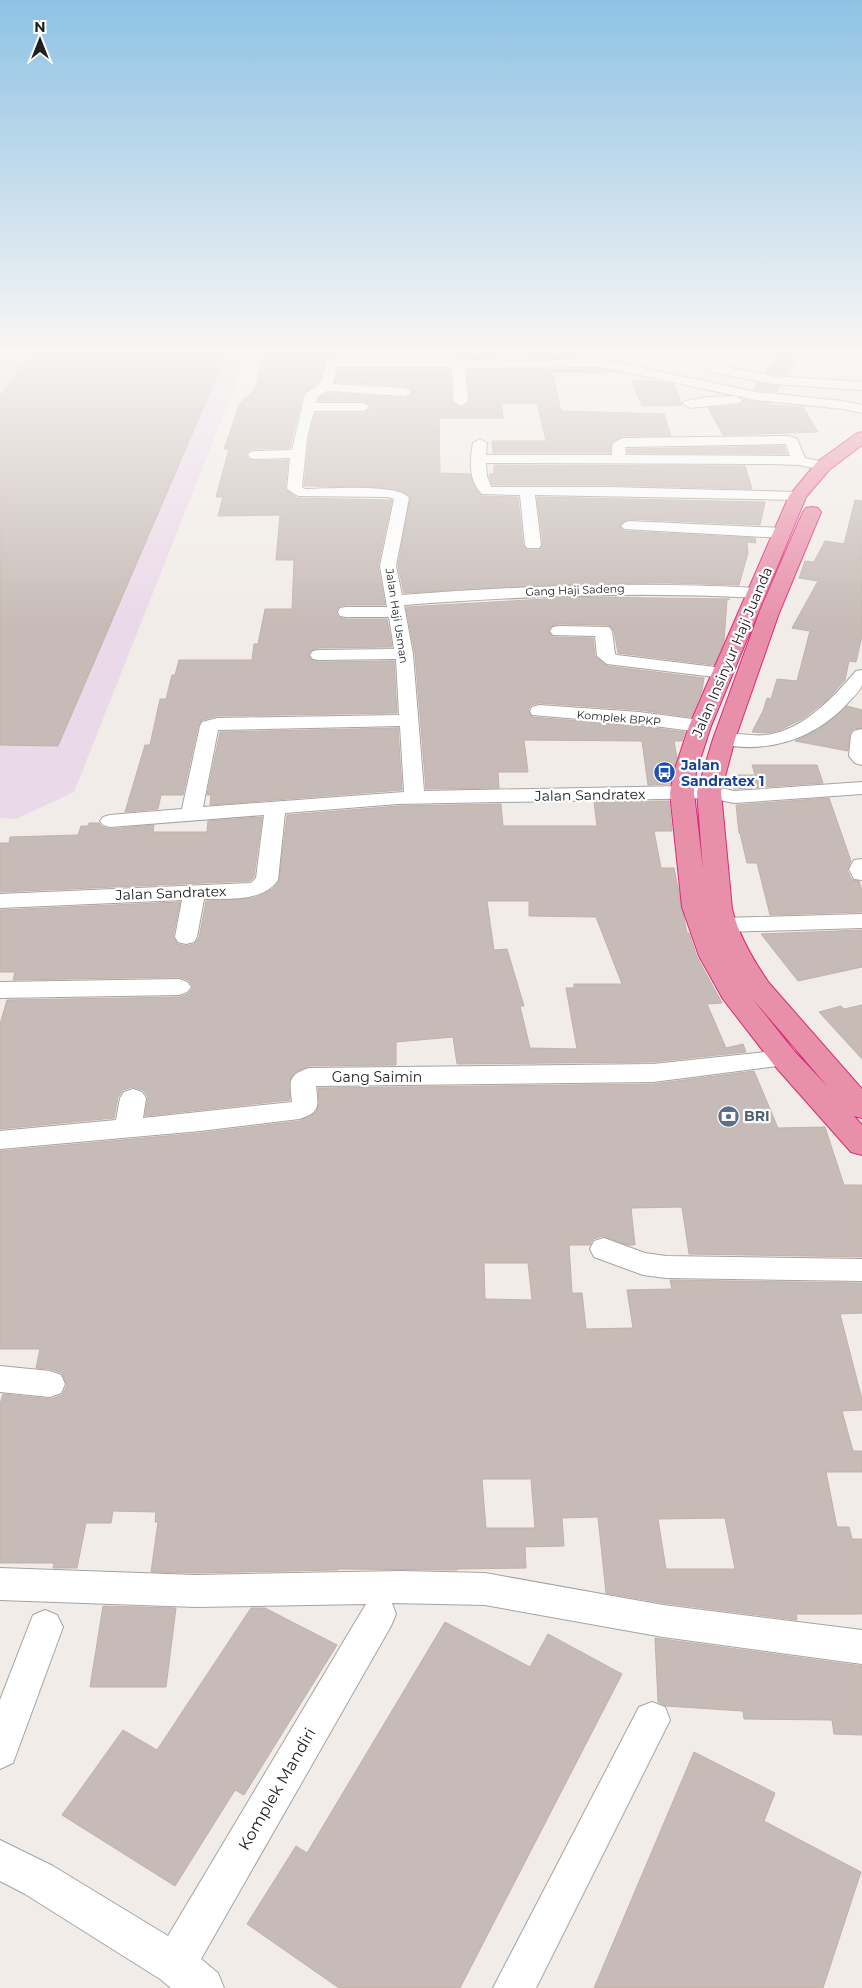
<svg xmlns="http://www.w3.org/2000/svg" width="862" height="1988" font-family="Montserrat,sans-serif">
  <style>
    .industrial { fill: #ead9e9 }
    .building { fill: #c6bbb6; stroke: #c3b1a9; fill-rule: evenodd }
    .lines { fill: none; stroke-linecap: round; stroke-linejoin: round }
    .minor-casing { stroke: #a4a4a4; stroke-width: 2 }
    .highway-casing { stroke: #dc277a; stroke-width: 2 }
    .minor { fill: #fff; fill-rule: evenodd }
    .highway { fill: #e88faa; fill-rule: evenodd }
    .labels { text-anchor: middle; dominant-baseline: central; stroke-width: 4.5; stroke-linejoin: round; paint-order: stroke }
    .far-street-label { font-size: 11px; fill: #202020; stroke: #fff }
    .street-label { font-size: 14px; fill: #202020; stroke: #fff }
    .transit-label { font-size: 14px; font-weight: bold; fill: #164399; stroke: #fff; text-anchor: start }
    .service-label { font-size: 14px; font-weight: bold; fill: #4e5e75; stroke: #fff; text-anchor: start }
    .near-street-label { font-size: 16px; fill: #202020; stroke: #fff }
  </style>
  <rect width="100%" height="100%" fill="#f1ece7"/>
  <!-- industrial -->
  <path class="industrial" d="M0,348H250L74,792L16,819L0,818Z"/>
  <!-- building -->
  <path class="building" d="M35,348H229L58,746L0,745V396Z
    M265,348H424V357L348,356L327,360L318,383L303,394L290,448L255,449L250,450L246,454L248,459L255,461L288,460L285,489L297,498L392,500L378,566L385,605H346L340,606L336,611L338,617L346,619H387L392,647L319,648L312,650L308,655L312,660L319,662L394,661L397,713L217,716L202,720L198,726L183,795H161L158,809L125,812L145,745H150L160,699H166L172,675H175L179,660H252L254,644H258L265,609H292L294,560H276L280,515L218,516L223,497H216L229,449H224L240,403L255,390Z
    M440,348H588L590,352L608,350L620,361L601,357L512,359L440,357Z
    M778,352H800L787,375L765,373Z
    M338,369H450L452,402L460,408L470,402L467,370L601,369L618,372H552L561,411L664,414L671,436H623L612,442L610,453H493L492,441H546L537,403H501L503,418H439L440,473L470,474L476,489L482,496L518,497L523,545L527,550H539L543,545L537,497L765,502L760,525L629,519L623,522L619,526L624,531L755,538L756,543L747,542L748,553L739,585L668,583L579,584L404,593L398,566L410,496L403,492L377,487L304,486L309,438L315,413H363L372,408L363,401H318L320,397L327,393L405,398L414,391L405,386L335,382Z
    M632,381H657L674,384L682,405L642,406Z
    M758,383L773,386H780L777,392L754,390Z
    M744,399L770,403V405L803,407L818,432L723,435L708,408L740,405Z
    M784,446L787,454L628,453L627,449Z
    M494,465L745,466L752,489L608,485H492L489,474H494Z
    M855,500L862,501V636L856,662L849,661L845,680L826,701L804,718L780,730L767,733L752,732L763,711L767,698L771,699L777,679L797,681L810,631L792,628L818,581L799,578L805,561L814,562L825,541L844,544Z
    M581,597L730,599L727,600L724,641L714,665L618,653L614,631L609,625L559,624L552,626L548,631L553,637L593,638L595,656L607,666L704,678L702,691L691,717L639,710L539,703L531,705L528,710L532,717L639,726L685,732L682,741H674L677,758L672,775H668L670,784L648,785L642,741L524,740L528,772H498L499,788L426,789L415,654L406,607Z
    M847,706L862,710V728L853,729L850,734L848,751L795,741L819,729Z
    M398,728L402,790L210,805L211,795H207L220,732Z
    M752,765H817L823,783L734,789L732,775H755Z
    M829,798L851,861L847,870L852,880L859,881L862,891V912L770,915L757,863H747L740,833H739L736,805Z
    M669,801L672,831H654L661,868H674L687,933H689L697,957L722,1003L707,1004L726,1048L743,1044L746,1052L653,1062L457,1064L453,1037L396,1042V1065L309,1066L296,1072L290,1080V1100L145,1116L148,1097L143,1090L132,1087L123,1090L118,1097L114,1118L0,1129V1024L7,1000L179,997L188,994L193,987L188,980L179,977L13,980L15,972H0V910L180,902L173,937L178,944L186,946L194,944L199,938L206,901L254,898L272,889L279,881L287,815L398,806L501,804L503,826H597L594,802ZM487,901H529V916L596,917L622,984H574V988H566L577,1049L530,1048L520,1006H524L507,949L494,950Z
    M262,817L254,877L250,881L0,892V843H9L10,837L78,835L81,826H88L89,823H99L102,827L110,829L154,825L153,832H207L208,821Z
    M862,930V967L798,981L761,934Z
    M862,1005V1059L819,1012L841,1006L844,1009Z
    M754,1071L778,1128L825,1127L844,1185H862V1257L689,1254L682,1207L631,1208L635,1245H627L603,1236L593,1239L590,1245H569L572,1293H582L586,1329L633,1328L627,1290L672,1289L670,1280L862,1283V1313L840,1314L862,1399V1410L842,1411L853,1451H862V1472H826L837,1527H849L852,1539H862V1614H796L797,1620L663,1603L606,1593L598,1517L562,1518L564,1546L525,1547L526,1568L457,1569V1570L338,1569V1570L196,1573L151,1572L158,1522H155L156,1512L113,1511L111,1523H86L77,1568H53L54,1563H0V1404L3,1394L51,1399L62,1395L67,1385L62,1373L50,1369L36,1368L40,1349H0V1151L200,1133L299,1121L316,1112L319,1103L318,1088L653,1084ZM484,1263H528L532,1300L485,1299ZM482,1479H531L535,1528H486ZM725,1518L735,1569H666L658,1519Z
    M103,1606L176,1608L166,1687H90Z
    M251,1608H265L337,1645L244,1795L235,1790L175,1886L62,1815L123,1730L157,1750Z
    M445,1622L530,1667L548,1634L622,1674L460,1988H339L247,1924L296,1846L307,1853Z
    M655,1638L862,1666V1735L834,1734L832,1720L744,1719L743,1711L666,1706L658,1702Z
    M694,1752L775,1793L764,1821L861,1872L823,1988H594Z"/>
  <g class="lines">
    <defs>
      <path id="minor" d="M426,348H438V359L512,361L601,359L756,392L843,401L862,405V413L843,409L756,400L601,367L465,368L468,402L461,406L454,402L452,367H337L333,384L405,388L412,392L405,396L327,391L318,396L316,403H363L370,407L363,411H314L307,438L302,487L305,489C325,489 399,483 409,498L396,566L402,595C520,586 638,581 757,588L763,589L765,593L763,597L757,598C639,591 522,596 404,605L413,654L424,791L685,786L687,784L694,782L734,791L862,782V794L734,803L710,798L398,804L285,813L278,880C262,903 228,898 204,899L197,937L194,942L186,944L178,942L175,937L182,900L0,908V894L251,883L256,878L264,815L110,827L103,825L100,821L103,817L110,815L182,809L200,726L202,722L217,718L399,715L396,659L319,660L313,659L310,655L313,651L319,650L394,649L389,617H346L340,616L338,612L340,608L346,607H387L380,566L394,499L388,497L298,496L287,489L290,458L255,459L250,458L248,455L250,452L255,451L292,450L305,394L320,384L327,362L348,358L426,359ZM400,726L404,792L203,807L218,730Z
        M850,348H862V357L858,356Z
        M715,365L773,376L862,382V390L773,384L711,372L709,369Z
        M735,396L742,400L740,403L690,408L683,404L685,401L708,397Z
        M789,436L797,439L805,458L828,463L830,466L828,469L823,470L799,465L770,464L486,463L487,476L491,487H608L798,492L803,493L805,496L803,499L798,500L535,495L541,545L539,548H527L525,545L520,495L482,494C468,480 470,460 473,443L480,439L487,443L486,455H612C611,444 613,441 624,438ZM786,444L790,456L626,455L625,447Z
        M629,521L782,528L787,530L790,533L787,536L782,538L624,529L621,526L624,523Z
        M559,626L609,627L612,631L615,654L617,655L723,668L729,669L732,673L729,677L723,678L607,664L597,656L595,636L553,635L550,631L553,627Z
        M862,670C862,674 862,680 862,685C860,692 850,700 845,706C812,740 764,755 717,743L714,739L717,735C733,731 750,737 767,735C804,729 832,699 856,671Z
        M539,705L639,712L700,720L707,722L709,726L707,730L700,732L639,724L532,715L530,711L532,707Z
        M861,729L862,730V765L855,763L849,756L851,735L854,731Z
        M862,859V880L854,879L849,869L854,860Z
        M862,914V928L723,932L715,930L712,925L715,920L723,918Z
        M179,979L187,982L191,987L187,992L179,995L0,998V982Z
        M784,1050L793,1052L796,1058L793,1064L653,1082L316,1086C318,1105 321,1113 299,1119L200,1131L0,1149V1131L116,1120L120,1098L124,1092L133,1089L142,1092L146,1098L143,1118L292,1102C290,1082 287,1075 309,1068L653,1064Z
        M604,1238L645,1253L666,1256L862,1259V1281L666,1278L643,1275L594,1257L590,1249L594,1241Z
        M0,1366L50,1371L61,1375L65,1384L61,1393L50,1397L0,1392Z
        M0,1568L196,1575L401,1571L485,1573L663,1605L862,1630V1664L663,1637L485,1605L392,1603L396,1614L391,1626L201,1959L218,1973L224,1988H171L160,1979L25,1894L0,1881V1840L53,1866L168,1936L366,1604L196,1607L0,1600Z
        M45,1610L57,1615L63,1627L13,1763L0,1769V1700L33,1615Z
        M652,1702L665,1707L670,1720L536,1988H493L639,1707Z"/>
      <path id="highway" d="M862,432V445L829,470L806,497L711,726L696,772L694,793L703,869L697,792L713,739L759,613L803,512L806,508L812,507L818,508L821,512L779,613L735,739L721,792L732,909C739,936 753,960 769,983L862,1089V1118L854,1116L862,1125V1155L851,1152L774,1065L723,999L699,956L682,907L670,793L674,772L689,726L789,496L817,462L856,434ZM752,998L828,1087L794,1051Z"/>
    </defs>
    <!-- minor casing -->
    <use href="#minor" class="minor-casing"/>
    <!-- highway casing -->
    <use href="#highway" class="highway-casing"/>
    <!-- minor -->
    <use href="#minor" class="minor"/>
    <!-- highway -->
    <use href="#highway" class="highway"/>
  </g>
  <!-- sky -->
  <linearGradient id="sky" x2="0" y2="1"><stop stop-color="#8ec2e4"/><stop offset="0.56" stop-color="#f9f6f4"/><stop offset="1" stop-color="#f9f6f4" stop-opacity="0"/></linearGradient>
  <rect width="862" height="626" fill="url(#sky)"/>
  <!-- icons -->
  <defs>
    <symbol id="bus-disc" viewBox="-11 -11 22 22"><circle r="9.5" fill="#1a4fb4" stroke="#fff"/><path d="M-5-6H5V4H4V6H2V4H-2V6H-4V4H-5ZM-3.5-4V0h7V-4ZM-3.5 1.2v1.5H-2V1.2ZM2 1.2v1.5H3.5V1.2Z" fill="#fff"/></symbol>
    <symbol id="bank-disc" viewBox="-11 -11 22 22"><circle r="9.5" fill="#5c6f8a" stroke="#fff"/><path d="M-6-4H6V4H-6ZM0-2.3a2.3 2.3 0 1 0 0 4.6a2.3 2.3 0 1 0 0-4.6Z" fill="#fff"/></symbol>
  </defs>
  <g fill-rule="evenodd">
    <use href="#bus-disc" x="652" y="760" width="25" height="25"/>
    <use href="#bank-disc" x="716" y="1104" width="25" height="25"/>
  </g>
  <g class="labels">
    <!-- far-street labels -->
    <g class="far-street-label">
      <text transform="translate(575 590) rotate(-2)">Gang Haji Sadeng</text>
      <text transform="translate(397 616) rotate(81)">Jalan Haji Usman</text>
      <text transform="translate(619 718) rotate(5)">Komplek BPKP</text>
    </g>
    <!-- street labels -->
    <g class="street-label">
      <text transform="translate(732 652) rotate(-67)">Jalan Insinyur Haji Juanda</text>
      <text transform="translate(590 795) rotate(-1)">Jalan Sandratex</text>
      <text transform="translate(171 893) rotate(-2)">Jalan Sandratex</text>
      <text x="377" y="1077">Gang Saimin</text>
    </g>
    <!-- transit labels -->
    <g class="transit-label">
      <text x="681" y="765">Jalan<tspan x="681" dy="16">Sandratex 1</tspan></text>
    </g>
    <!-- service labels -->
    <g class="service-label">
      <text x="744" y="1116">BRI</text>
    </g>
    <!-- near-street labels -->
    <g class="near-street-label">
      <text transform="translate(277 1789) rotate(-60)">Komplek Mandiri</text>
    </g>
  </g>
  <!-- north arrow -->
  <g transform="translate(40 40)" stroke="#ffffff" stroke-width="4" paint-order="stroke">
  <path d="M0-4L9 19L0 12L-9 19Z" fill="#202020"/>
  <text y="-8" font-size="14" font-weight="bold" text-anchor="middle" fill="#202020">N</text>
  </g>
</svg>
